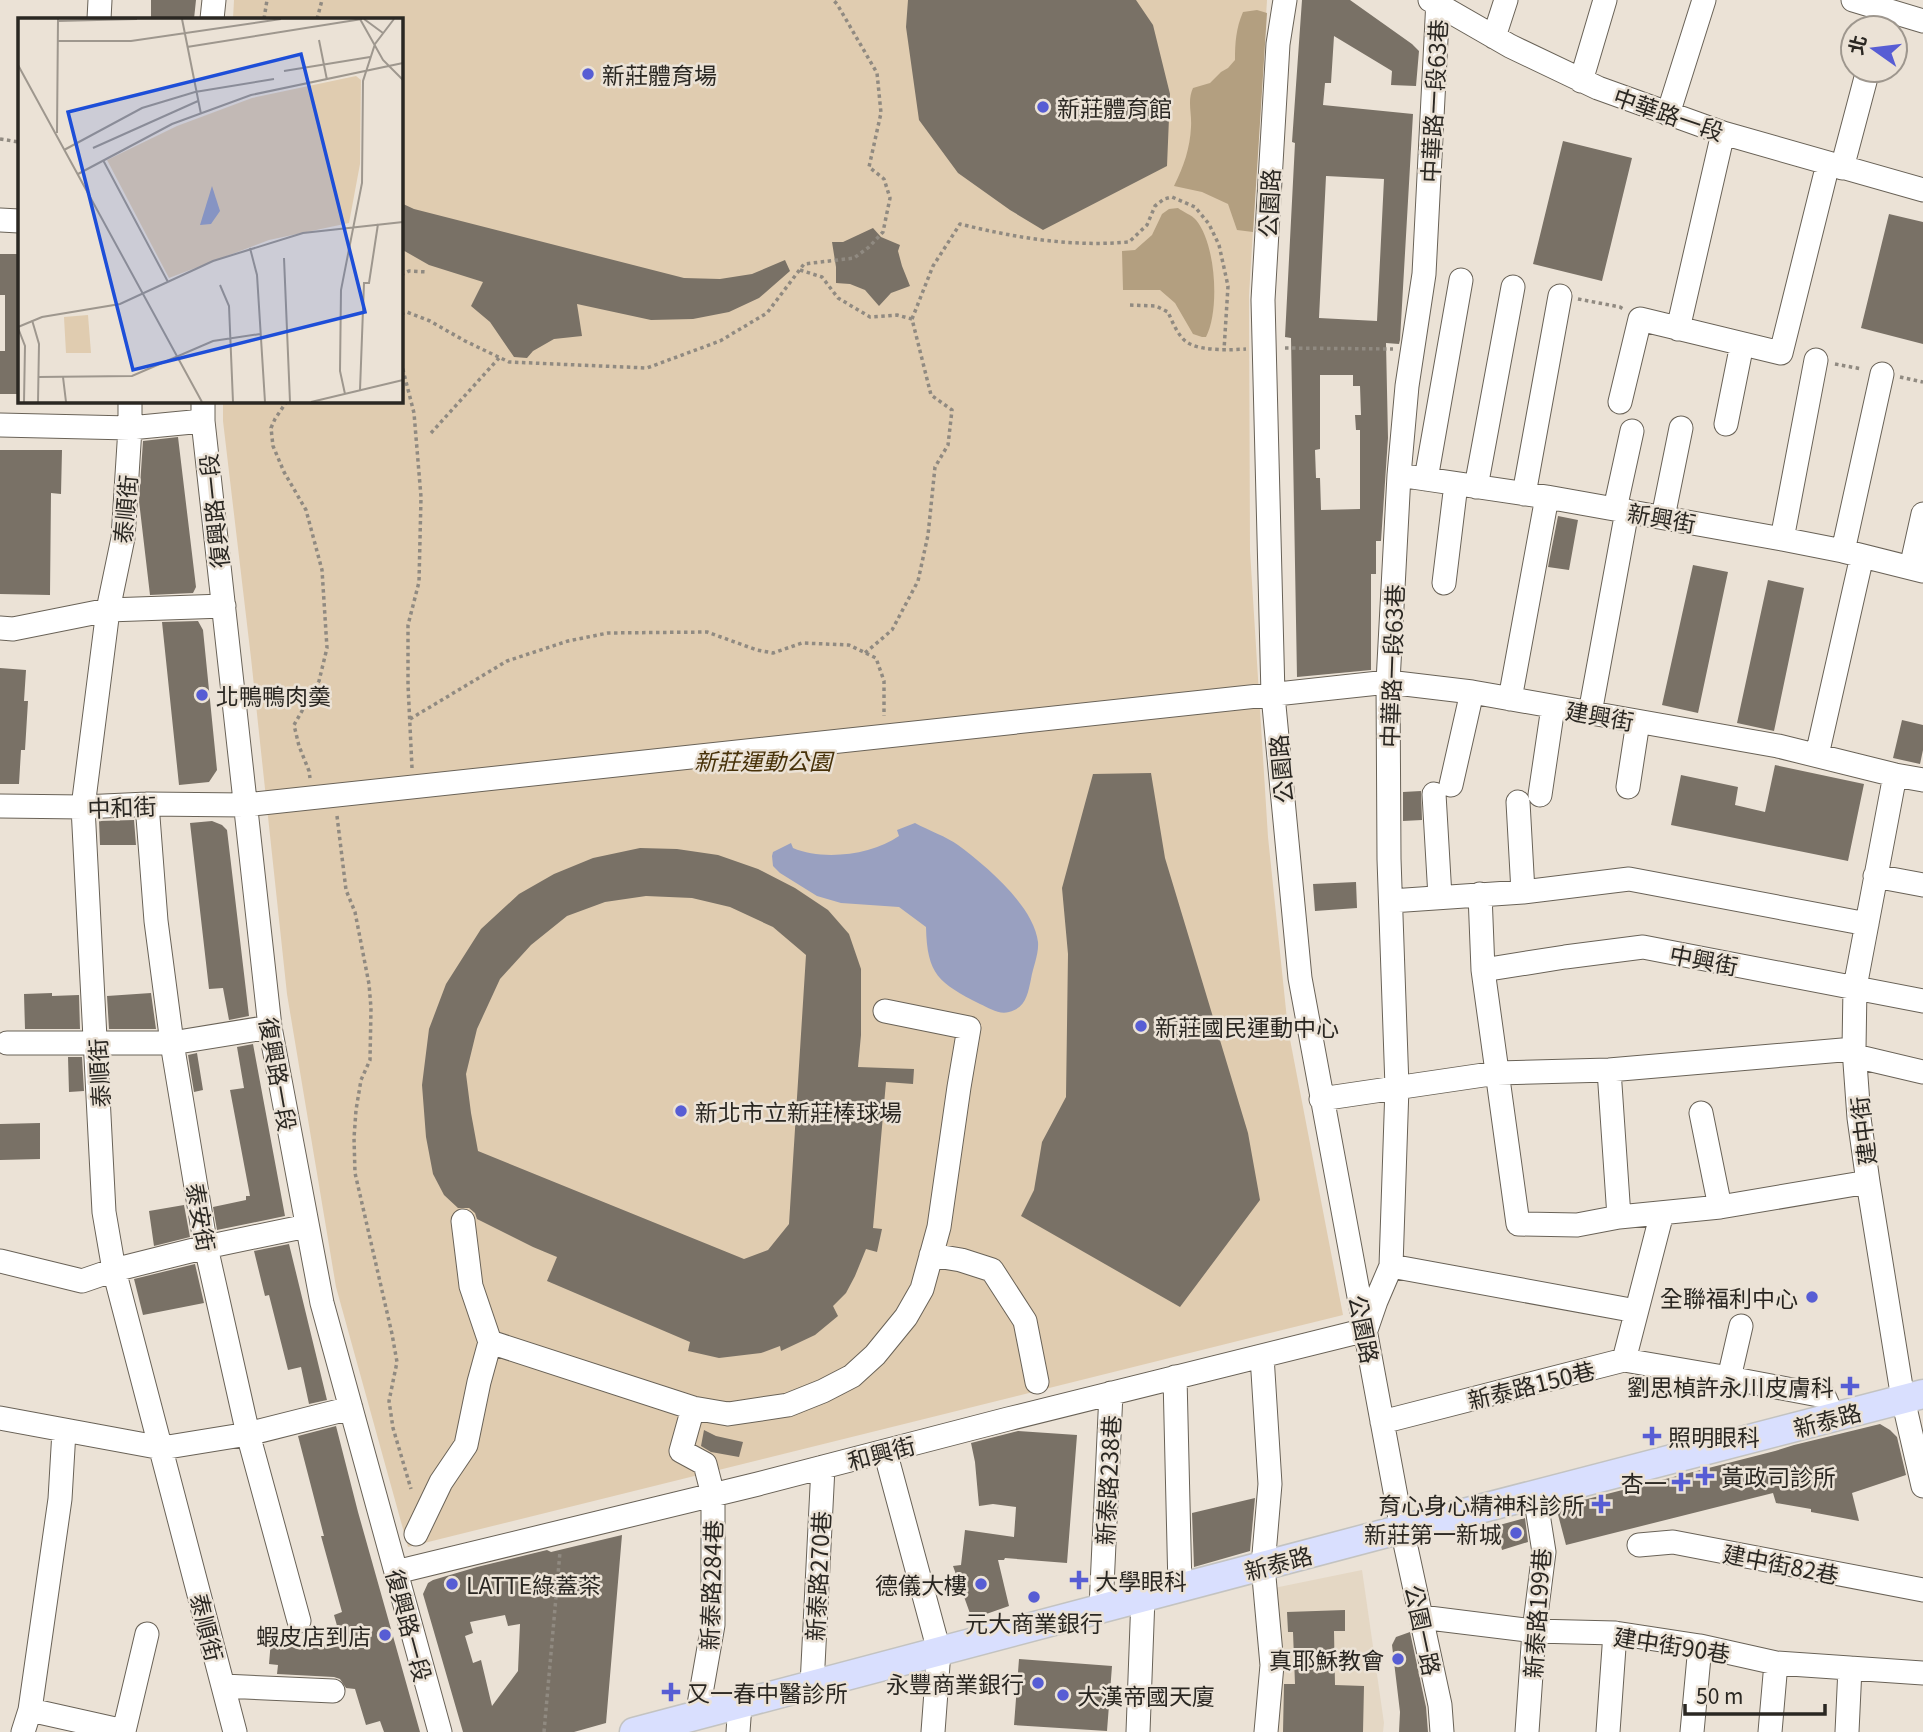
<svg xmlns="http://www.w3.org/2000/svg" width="1923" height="1732" font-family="Georgia,'Noto Sans TC',serif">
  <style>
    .built { fill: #e4d7c4 }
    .green { fill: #e0ccb0 }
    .forest { fill: #b39f80 }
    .water { fill: #99a0c0 }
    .building { fill: #797166; fill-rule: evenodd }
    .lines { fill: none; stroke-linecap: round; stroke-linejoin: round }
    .minor-casing { stroke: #696257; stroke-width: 25 }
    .major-casing { stroke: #c3c3c1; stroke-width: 31 }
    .path { stroke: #908a81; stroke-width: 3.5; stroke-dasharray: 3.5 3.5; stroke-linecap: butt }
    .minor { stroke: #fff; stroke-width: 23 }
    .major { stroke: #d9dffe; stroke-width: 28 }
    .poi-dot { fill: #575dd4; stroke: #ebe2d6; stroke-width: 2.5 }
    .labels { text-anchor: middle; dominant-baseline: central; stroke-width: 5; stroke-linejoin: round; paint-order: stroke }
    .poi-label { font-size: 23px; fill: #2a2722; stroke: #ebe2d6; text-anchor: start }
    .street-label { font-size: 23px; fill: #2a2722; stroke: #ebe2d6 }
    .park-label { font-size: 23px; font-style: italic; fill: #473108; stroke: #ebe2d6 }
    .inset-road { fill: none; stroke: #9e978e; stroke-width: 2 }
    .view { fill: #1d4ed8; fill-opacity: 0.15; stroke: #1d4ed8; stroke-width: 3.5 }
    .inset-edge { fill: none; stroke: #2a2722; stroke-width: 3.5 }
  </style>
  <rect width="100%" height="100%" fill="#ebe2d6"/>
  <!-- built -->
  <path class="built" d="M1362,1570L1384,1723L1383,1732H1275L1274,1588Z"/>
  <!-- green -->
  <path class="green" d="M234,0H1267L1249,296L1250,551L1268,837L1288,1029L1343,1315L408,1547L336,1287L287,994L251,658L223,421V401H401V19H233Z"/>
  <!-- forest -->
  <path class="forest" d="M1257,10L1267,13L1253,232L1237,230L1228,204L1202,192L1174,186C1184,166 1190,148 1191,127C1192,113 1187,101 1193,88L1210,83L1221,72L1228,68L1235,60C1235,43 1236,28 1243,12Z
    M1178,208C1183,212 1192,215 1196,220C1216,244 1220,310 1206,337H1202L1193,334L1175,303L1160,290H1123L1122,251L1135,250L1152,235L1162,214L1169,209Z"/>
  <!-- water -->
  <path class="water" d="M915,823C928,830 947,837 958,845C985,865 1034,906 1038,942C1039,954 1033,967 1031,979C1028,993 1026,1008 1009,1012C999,1015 989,1008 980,1004C939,983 927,975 926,927L899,907L841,903L817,896L780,873L773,866L772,856L773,852L791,843L793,848C823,861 872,855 899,836L897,830Z"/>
  <!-- building -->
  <path class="building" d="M151,0H196L194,19H151Z
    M908,0H1136L1153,25L1170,94L1167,166L1043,230L1010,210L958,173L919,120L906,27Z
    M1302,0H1350L1412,44L1419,51L1416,86L1391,85L1392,71L1334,36L1331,83H1325L1323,105L1413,114L1400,340L1399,344L1386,343L1388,438L1381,541H1376V574H1371V670L1297,677L1291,338L1285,337L1295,143L1292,142ZM1326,176L1384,179L1377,321L1319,318ZM1320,375H1353V386H1360L1361,415H1355L1356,430H1360V509L1321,510L1320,478H1316L1315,450L1320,449Z
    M1563,141L1632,158L1602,281L1533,264Z
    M401,203L414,209L684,278L720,279L752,274L785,260L790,271L759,298L729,312L693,319L651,320L577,304L582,336L554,339L533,351L527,358L514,357L490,322L471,306L483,282L429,265L401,249Z
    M1889,214L1923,222V344L1861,328Z
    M873,228L881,237L900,245L898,251L902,266L910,286L891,293L879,306L865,290L850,284L836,283V267L832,242H843Z
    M0,254H19V394H0V351H5V295H0Z
    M178,437L196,587L193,593L150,595L139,501L143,441Z
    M0,450H62L61,494L51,493L50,595L0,594Z
    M1558,516L1578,520L1569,570L1548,567Z
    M1693,565L1728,572L1698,713L1662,705Z
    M1768,580L1804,588L1774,731L1737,723Z
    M198,621L203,630L217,770L209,782L179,785L162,622Z
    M0,668L26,670L24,701H28L25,750H21L19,784H0Z
    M1902,720L1923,725V750L1920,764L1893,758Z
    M1775,765L1864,784L1848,861L1671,825L1681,775L1738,787L1735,805L1765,812Z
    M1151,773L1165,858L1248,1133L1260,1200L1180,1307L1021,1216L1034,1190L1042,1142L1066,1097L1068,954L1062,888L1093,774Z
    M1421,791L1422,820L1403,821V792Z
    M134,820L136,845H100L99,821Z
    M212,821L222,825L227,830L249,1016L229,1020L223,988L209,989L190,823Z
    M640,848L677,849L718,855L758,869L795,888L828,910L849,934L861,969V1035L858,1067L914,1069L913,1084L886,1082L873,1228L882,1229L877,1252L866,1249L855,1276L846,1293L833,1306L838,1316L815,1335L781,1351L780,1346L761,1353L719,1358L688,1351L690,1342L547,1281L557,1257L533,1247L477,1219L475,1213L469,1208H458L444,1195L433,1174L426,1137L422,1085L429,1029L446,984L481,929L519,894L554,874L593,858ZM646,896L692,898L730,907L773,927L806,955L789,1224L768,1250L744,1259L478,1151L471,1113L466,1074L477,1029L500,979L531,945L567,916L605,902Z
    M1356,882L1357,908L1315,911L1313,884Z
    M52,993V996L79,995L80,1029H25L24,994Z
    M151,993L156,1029H109L107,996Z
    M253,1044L285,1216L217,1230L213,1207L246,1200V1196H250L230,1090L244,1088L237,1047Z
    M197,1053L203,1090L194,1092L188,1055Z
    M68,1057H82L84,1091L69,1092Z
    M40,1123V1159L0,1160V1124Z
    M184,1205L190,1237L154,1246L149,1211Z
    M289,1244L327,1400L309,1404L301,1367L288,1370L269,1295L265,1296L254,1251Z
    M195,1264L204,1303L143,1315L134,1279Z
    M1880,1424L1890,1430L1897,1437L1906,1475L1852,1493L1859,1521L1811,1512V1509L1776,1503L1773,1493L1566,1545L1556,1507L1775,1451L1794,1445Z
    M336,1426L358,1512L420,1732H384L380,1721L366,1725L355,1689L346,1688L340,1679L334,1677L277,1674L278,1665L269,1664L271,1640L343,1647L334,1615L342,1612L321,1536H324L298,1436Z
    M704,1430L716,1436L743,1442L739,1457L711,1452L701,1446Z
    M1018,1431L1077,1435L1067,1563L1005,1558L1004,1560H998L1009,1606L972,1619L953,1566L961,1565L965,1530L1014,1537L1016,1507L993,1504L979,1506L975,1462L971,1443Z
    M1255,1498L1250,1551L1194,1567L1192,1513Z
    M1525,1518L1528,1542L1502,1550L1496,1526Z
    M622,1535L606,1723L574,1732H463L423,1594L428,1583L433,1580L477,1567L547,1550L551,1552ZM505,1615L508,1626L520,1624L518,1671L492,1706L481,1660L473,1663L465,1636L473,1633L470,1622Z
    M1345,1610V1631H1334L1335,1685L1364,1686L1363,1732H1283L1284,1684H1295L1293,1632H1288L1287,1612Z
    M1410,1632L1426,1707L1428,1732H1399L1400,1712L1392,1645L1396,1637Z
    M1019,1659L1112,1666L1107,1731L1014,1725Z"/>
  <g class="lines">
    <defs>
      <path id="minor" d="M1285,0L1278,44L1263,300L1273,695L1300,978L1402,1529L1440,1705L1442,1732
        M1430,0L1510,46L1598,88L1723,133L1923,190
        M1853,0L1923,21
        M99,19L100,0
        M212,19L214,0
        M1494,37L1506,0
        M1581,81L1605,0
        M1668,114L1704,0
        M1842,168L1868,70
        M0,220L19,221
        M1678,329L1723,133
        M130,401V428L123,538L108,610L83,807L104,1212L114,1270L235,1732
        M203,401V421L270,1027L322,1303L440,1732
        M1620,402L1640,319L1781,353L1828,164
        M1726,424L1742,344
        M0,425L130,428L203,421
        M1399,475L1547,497L1782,539L1843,551L1923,571
        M1426,479L1461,280
        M1476,487L1513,287
        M1524,494L1560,296
        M1615,509L1632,431
        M1663,517L1681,428
        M1782,539L1816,360
        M1843,551L1882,374
        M1911,568L1923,514
        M1444,583L1456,484
        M0,628L13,629L108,610L224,606
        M1510,699L1547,497
        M1590,713L1627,511
        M1817,755L1862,556
        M1895,775L1855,987L1854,1049L1859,1118L1868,1182L1903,1399L1923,1486
        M1451,785L1472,692
        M1628,787L1638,722
        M1434,794L1440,897
        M1540,795L1553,707
        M1518,802L1523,892
        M147,804L156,921L172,1043L206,1247L248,1434L299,1621
        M0,806L83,807L147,804L245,805L1388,682L1472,692L1778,746L1895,775L1923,780
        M1875,876L1923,885
        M1480,894L1483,970L1518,1224L1577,1225L1619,1217L1720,1207L1868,1182
        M1391,901L1523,892L1629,879L1867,924
        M1483,970L1565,957L1643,947L1923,1001
        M7,1043H172L270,1027
        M1855,1056L1923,1072
        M1609,1070L1619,1217
        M1321,1099L1497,1073L1609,1070L1854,1049
        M1701,1113L1720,1207
        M931,1255L961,1260L992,1270L1025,1321L1037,1382
        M0,1261L82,1281L114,1270L206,1247L307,1226
        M1391,1266L1636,1311
        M490,1342L693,1408L728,1414L788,1405L823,1391L852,1376L875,1355L906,1317L922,1289L939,1227L959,1087L969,1028L885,1011
        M1262,1356L1270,1484L1263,1566L1272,1665L1266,1732
        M1624,1360L1662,1213
        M1175,1377L1180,1588
        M1729,1378L1741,1326
        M693,1408L681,1451L705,1464L713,1495V1625L697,1716
        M0,1418L162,1448L248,1434L351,1408
        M1382,1422L1624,1360L1729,1378L1824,1396L1833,1417
        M885,1451L939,1651L933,1732
        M416,1534L441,1482L466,1445L479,1382L490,1342L471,1286L463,1221
        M1639,1545L1673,1542L1923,1590
        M396,1572L758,1484L1008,1419L1366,1330L1376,1301L1391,1266L1397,1087L1389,859L1388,682L1399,475L1407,386L1424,274L1438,0
        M1101,1608L1111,1393
        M1421,1617L1534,1631L1615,1633L1700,1646L1776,1663L1923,1673
        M812,1685L823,1467
        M223,1686L333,1691
        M30,1710L124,1731L147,1634
        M23,1732L30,1710L60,1499L64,1431
        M738,1732L740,1704
        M1138,1732L1143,1597
        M1527,1732L1534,1631L1544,1552L1535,1495
        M1608,1732L1615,1633
        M1692,1732L1700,1646
        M1770,1732L1776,1663
        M1847,1732L1850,1668"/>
      <path id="major" d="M634,1732L1402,1529L1923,1394"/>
    </defs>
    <!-- minor casing -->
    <use href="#minor" class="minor-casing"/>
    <!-- major casing -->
    <use href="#major" class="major-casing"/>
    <!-- path -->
    <path class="path" d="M264,19L267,0
      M317,19L322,0
      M0,139L19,142
      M800,270L822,277L838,298L870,317L897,315L912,319L931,395L952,410L948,445L935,467L928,535L918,581L892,630L865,653
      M401,275L409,271L428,272
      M1578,299L1620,307L1625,310
      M1130,305L1156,306L1168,312C1173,323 1179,339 1190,344C1204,351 1231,350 1246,349
      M401,314L407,312L430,321L465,341L509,362L647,368L720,341L767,313L804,264L854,258L869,247L883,232L890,198L884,179L869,167L881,113L877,73L837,4L833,0
      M912,319L933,266L960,224C1017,238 1070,247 1129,242L1147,225L1155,206L1164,199L1172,197L1195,207L1209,224L1219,245L1228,286L1224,350
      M1285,348L1393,349
      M401,362L414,413L421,497L419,582L408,625V685L412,768
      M1835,364L1862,369
      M1900,377L1923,382
      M287,401L275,419L271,428L273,446L284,472L306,510L322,570L327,648L319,681L294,725L299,746L309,771L310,778
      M431,433L499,358
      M410,719L507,661L568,641L608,633L707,632L757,650L773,653L802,643L849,645L876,658L884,681V716
      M337,816L346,890L355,912L369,984L371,1008L370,1060L361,1080L356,1110L354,1138L355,1173L392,1334L397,1362L389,1401L393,1428L411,1489
      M544,1732L560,1552"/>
    <!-- minor -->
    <use href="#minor" class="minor"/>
    <!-- major -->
    <use href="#major" class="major"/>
  </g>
  <!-- markers -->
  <g class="poi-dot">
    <circle cx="588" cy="74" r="7"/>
    <circle cx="1043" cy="107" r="7"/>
    <circle cx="202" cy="695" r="7"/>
    <circle cx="1141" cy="1026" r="7"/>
    <circle cx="681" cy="1111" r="7"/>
    <circle cx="1812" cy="1297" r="7"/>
    <path d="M1846.5 1375.5h7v7h7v7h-7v7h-7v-7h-7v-7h7z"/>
    <path d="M1648.5 1425.5h7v7h7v7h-7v7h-7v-7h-7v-7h7z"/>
    <path d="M1701.5 1465.5h7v7h7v7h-7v7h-7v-7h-7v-7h7z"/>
    <path d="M1677.5 1471.5h7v7h7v7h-7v7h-7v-7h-7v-7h7z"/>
    <path d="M1597.5 1493.5h7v7h7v7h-7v7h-7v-7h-7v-7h7z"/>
    <circle cx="1516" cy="1533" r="7"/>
    <path d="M1075.5 1569.5h7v7h7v7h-7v7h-7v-7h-7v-7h7z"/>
    <circle cx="452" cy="1584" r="7"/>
    <circle cx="981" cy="1584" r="7"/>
    <circle cx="1034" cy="1597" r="7"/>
    <circle cx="385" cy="1635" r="7"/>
    <circle cx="1398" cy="1659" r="7"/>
    <circle cx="1038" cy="1683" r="7"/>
    <path d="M667.5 1681.5h7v7h7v7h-7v7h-7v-7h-7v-7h7z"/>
    <circle cx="1063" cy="1695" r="7"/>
  </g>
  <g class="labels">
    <!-- poi labels -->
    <g class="poi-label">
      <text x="602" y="74">新莊體育場</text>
      <text x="1057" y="107">新莊體育館</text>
      <text x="216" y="695">北鴨鴨肉羮</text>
      <text x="1155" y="1026">新莊國民運動中心</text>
      <text x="695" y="1111">新北市立新莊棒球場</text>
      <text x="1798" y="1297" text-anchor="end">全聯福利中心</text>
      <text x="1834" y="1386" text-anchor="end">劉思楨許永川皮膚科</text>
      <text x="1668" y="1436">照明眼科</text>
      <text x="1721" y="1476">黃政司診所</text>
      <text x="1667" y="1482" text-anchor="end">杏一</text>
      <text x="1585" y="1504" text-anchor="end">育心身心精神科診所</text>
      <text x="1502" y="1533" text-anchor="end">新莊第一新城</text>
      <text x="1095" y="1580">大學眼科</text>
      <text x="466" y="1584">LATTE綠蓋茶</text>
      <text x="967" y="1584" text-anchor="end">德儀大樓</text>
      <text x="1034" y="1622" text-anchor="middle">元大商業銀行</text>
      <text x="371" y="1635" text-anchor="end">蝦皮店到店</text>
      <text x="1384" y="1659" text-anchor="end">真耶穌教會</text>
      <text x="1024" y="1683" text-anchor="end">永豐商業銀行</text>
      <text x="687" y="1692">又一春中醫診所</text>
      <text x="1077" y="1695">大漢帝國天廈</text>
    </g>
    <!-- street labels -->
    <g class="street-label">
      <text transform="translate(1433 101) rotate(-87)">中華路一段63巷</text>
      <text transform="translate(1669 113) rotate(19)">中華路一段</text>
      <text transform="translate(1268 203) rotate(-87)">公園路</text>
      <text transform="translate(124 509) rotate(-85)">泰順街</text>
      <text transform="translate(213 511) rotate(-96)">復興路一段</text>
      <text transform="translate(1662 517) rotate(10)">新興街</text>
      <text transform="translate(1391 666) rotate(-88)">中華路一段63巷</text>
      <text transform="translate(1600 715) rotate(10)">建興街</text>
      <text transform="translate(1280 769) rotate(-95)">公園路</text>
      <text transform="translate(122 806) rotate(-2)">中和街</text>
      <text transform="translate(1704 959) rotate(11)">中興街</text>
      <text transform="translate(98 1073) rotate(-93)">泰順街</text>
      <text transform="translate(279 1074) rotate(80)">復興路一段</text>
      <text transform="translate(1862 1131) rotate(-97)">建中街</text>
      <text transform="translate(202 1217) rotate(80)">泰安街</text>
      <text transform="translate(1365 1329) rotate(79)">公園路</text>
      <text transform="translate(1531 1384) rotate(-14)">新泰路150巷</text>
      <text transform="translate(1827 1419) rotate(-15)">新泰路</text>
      <text transform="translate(881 1452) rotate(-15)">和興街</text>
      <text transform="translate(1107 1480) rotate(-87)">新泰路238巷</text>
      <text transform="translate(1278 1562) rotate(-15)">新泰路</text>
      <text transform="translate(1781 1563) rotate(11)">建中街82巷</text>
      <text transform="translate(817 1576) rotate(-87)">新泰路270巷</text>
      <text transform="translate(710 1585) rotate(-88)">新泰路284巷</text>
      <text transform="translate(1536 1613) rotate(-86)">新泰路199巷</text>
      <text transform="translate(410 1625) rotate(75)">復興路一段</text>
      <text transform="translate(208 1627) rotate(76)">泰順街</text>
      <text transform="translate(1424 1630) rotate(78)">公園一路</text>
      <text transform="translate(1672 1644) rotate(9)">建中街90巷</text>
    </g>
    <!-- park labels -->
    <g class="park-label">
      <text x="763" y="760">新莊運動公園</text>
    </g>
  </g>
  <!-- overview -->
  <g transform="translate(18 18)">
    <rect width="385" height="385" fill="#ebe2d6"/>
    <path d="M338,58L343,62L342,146L331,205L251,222L151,260L89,142L159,108L234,80ZM70,297L73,335H48L46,299Z" fill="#e0ccb0"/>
    <path d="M194,168L202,193L193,206L182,207Z" fill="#99a0c0"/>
    <path class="inset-road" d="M164,1L183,96M342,1L365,42L385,62M346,1L365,15M40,3L119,1M301,22L309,62M39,23H113L263,1M169,29L344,1M0,47L184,384M266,53L352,39M39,115L40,1M75,130L180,83M46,132L124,90L177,74L256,61M85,142L150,264M60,156L154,106L233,77L385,45M232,230L239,257L247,384M266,240L272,384M202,267L211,288L215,384M14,302L21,326L20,384M0,309L24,299L102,286L195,243L285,215L385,204M0,310L7,328L6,384M20,359L114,358L195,323L242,316M45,359L48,384M342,372L346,265H351L360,206M327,376L322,353L323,272L344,165L345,63L357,26L376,1M293,384L385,362"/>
    <path class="view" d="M283,36L347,294L115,352L50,94Z"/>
    <rect width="385" height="385" class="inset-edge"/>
  </g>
  <!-- north arrow -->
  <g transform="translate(1874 49) rotate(284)"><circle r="33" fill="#ebe2d6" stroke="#9e978e" stroke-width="2"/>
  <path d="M0-5L12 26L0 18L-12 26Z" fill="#575dd4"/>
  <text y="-10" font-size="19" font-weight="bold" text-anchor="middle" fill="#2a2722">北</text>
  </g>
  <!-- scale -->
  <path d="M1685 1704v10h140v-10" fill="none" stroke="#2a2722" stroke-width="3.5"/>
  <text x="1696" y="1704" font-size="21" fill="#2a2722" stroke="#ebe2d6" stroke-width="5" paint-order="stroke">50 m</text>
</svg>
